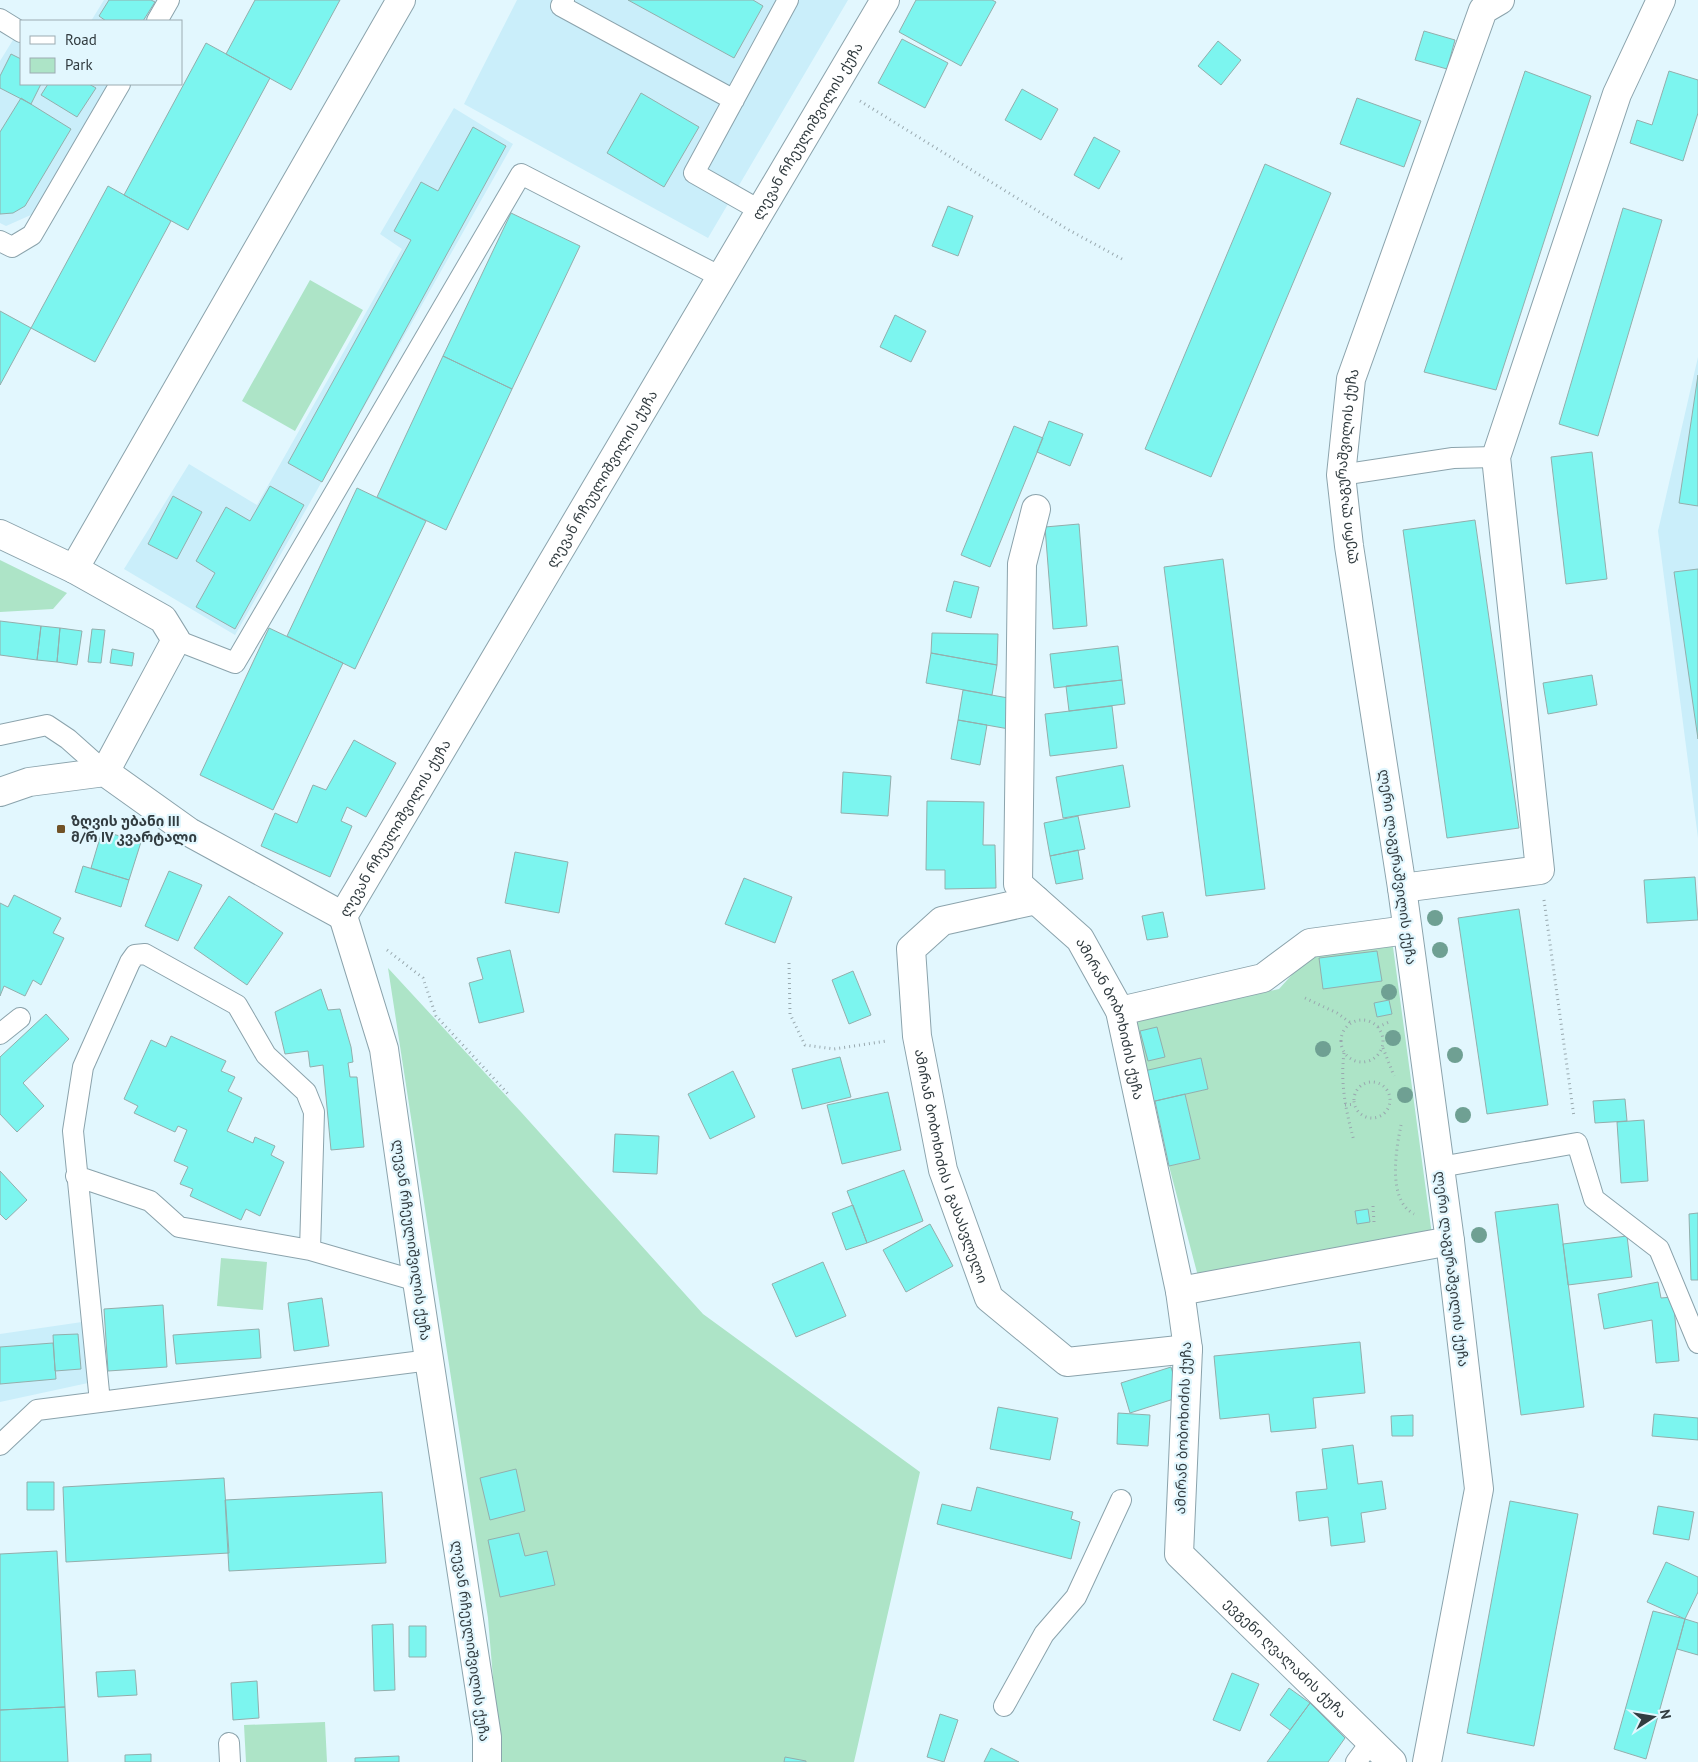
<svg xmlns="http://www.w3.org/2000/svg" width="1698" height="1762" font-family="'PT Sans','Noto Sans Georgian',sans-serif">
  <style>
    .built { fill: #caeefa }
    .green { fill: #ade4c7 }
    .building { fill: #7cf5ef; stroke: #93aeac }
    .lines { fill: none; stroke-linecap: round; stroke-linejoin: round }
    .service-casing { stroke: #8ba3ac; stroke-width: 22 }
    .minor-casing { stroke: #8ba3ac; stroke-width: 30 }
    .path { stroke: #99a9af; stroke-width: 3; stroke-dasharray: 1 4; stroke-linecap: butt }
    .service { stroke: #fff; stroke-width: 20 }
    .minor { stroke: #fff; stroke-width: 28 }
    .tree { fill: #6fa093 }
    .poi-dot { fill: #715227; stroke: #e2f7fe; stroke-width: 2 }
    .labels { text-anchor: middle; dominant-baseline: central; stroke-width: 4.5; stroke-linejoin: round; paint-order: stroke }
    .street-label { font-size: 14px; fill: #323c40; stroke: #e2f7fe }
    .poi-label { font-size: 14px; font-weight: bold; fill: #323c40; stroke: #e2f7fe; text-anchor: start }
  </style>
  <rect width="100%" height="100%" fill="#e2f7fe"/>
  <!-- built -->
  <path class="built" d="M104,0H158L145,21H91Z
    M517,0H848L708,238L464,104Z
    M16,35L21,38V84H109L33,214L6,226L0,223V61Z
    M454,108L513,144L235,635L124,569L189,464L257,505L402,249L380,234Z
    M1698,357V838L1658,531Z
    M82,1322L88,1383L0,1402V1334Z"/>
  <!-- green -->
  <path class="green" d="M310,280L363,310L295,431L242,401Z
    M0,560L67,593L53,609L0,612Z
    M1384,943L1393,947L1432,1235L1199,1280L1169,1166L1200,1159L1185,1094L1208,1089L1201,1059L1146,1071L1133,1028L1137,1020L1279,989L1309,956Z
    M388,968L521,1112L703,1314L920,1472L854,1762H500L488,1618Z
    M221,1258L267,1262L263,1310L217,1306Z
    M325,1722L327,1762H246L244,1725Z"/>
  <!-- building -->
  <path class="building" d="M109,0H151L155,2L143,21H106L99,16Z
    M255,0H340L291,90L226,54Z
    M628,0H753L763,6L734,58Z
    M916,0H992L996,2L961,66L899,32Z
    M1424,31L1455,40L1447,69L1415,60Z
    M902,39L948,63L925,108L878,83Z
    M1218,41L1241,60L1221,85L1198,66Z
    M206,43L270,78L188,230L124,195Z
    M11,54L21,59V84H41L31,104L0,88V76Z
    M1525,71L1591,96L1496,390L1424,372Z
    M1669,71L1698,80V113L1683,161L1630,143L1637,120L1652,125Z
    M48,84H89L96,88L77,117L41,95Z
    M1022,89L1058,109L1041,140L1005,120Z
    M641,93L699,127L664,187L607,153Z
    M21,98L71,129L25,206L13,213L0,214V132Z
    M1357,98L1421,121L1404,167L1340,144Z
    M473,127L506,146L322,482L288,463L411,240L394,231L421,182L438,191Z
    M1094,137L1120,151L1099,189L1074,175Z
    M1265,164L1331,193L1211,477L1145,449Z
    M108,186L171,221L95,362L31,328Z
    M948,206L973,216L958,256L932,246Z
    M1623,208L1662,220L1598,436L1559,424Z
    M511,213L580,246L512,389L443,356Z
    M0,311L31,328L0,385Z
    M895,315L926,331L911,362L880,347Z
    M443,356L512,389L446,530L377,497Z
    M1698,375V506L1679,503Z
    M1049,421L1083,434L1070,466L1037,452Z
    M1014,426L1043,438L990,567L961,555Z
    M1592,452L1607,579L1566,584L1551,457Z
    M270,486L304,505L235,629L196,607L215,573L196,561L226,507L250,521Z
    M357,488L426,521L355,669L287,636Z
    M173,496L202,512L177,559L148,544Z
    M1475,520L1519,828L1447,838L1403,530Z
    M1079,524L1087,626L1053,629L1045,527Z
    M1223,559L1265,889L1206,896L1164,567Z
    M1698,569V739L1674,572Z
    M954,581L979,587L971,618L946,611Z
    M0,621L41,626L37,660L0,655Z
    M41,626L60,628L57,662L37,660Z
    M60,628L82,631L77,665L57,662Z
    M269,628L343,663L273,810L200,775Z
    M92,629L105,630L101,663L88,662Z
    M932,633L998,634L997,665L931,653Z
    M1118,646L1122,680L1054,688L1050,654Z
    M112,649L134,653L132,666L110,663Z
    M931,653L997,665L992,695L926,683Z
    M1592,675L1597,705L1548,714L1543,683Z
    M1122,680L1125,704L1069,711L1066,686Z
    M963,690L1014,699L1009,729L958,720Z
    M1112,706L1117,748L1050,756L1045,714Z
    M958,720L987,725L980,765L951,759Z
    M354,740L396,763L366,817L347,807L341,821L352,826L330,877L261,846L275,813L297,823L313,785L326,790Z
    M1123,765L1130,807L1063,818L1056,777Z
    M843,772L891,776L888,816L841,813Z
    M927,801L984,802L983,845H995L996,888L945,889V870H926Z
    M1078,816L1085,849L1050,856L1044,823Z
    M102,831L141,842L129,880L91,868Z
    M1078,850L1083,879L1056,884L1050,856Z
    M515,852L568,862L559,913L505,903Z
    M83,866L129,880L121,907L75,892Z
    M169,871L202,885L178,941L145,926Z
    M1695,877L1698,920L1647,923L1644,880Z
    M744,878L792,897L775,943L725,924Z
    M14,895L61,918L53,933L64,938L41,985L33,980L25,996L4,986L0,996V903L8,907Z
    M229,896L283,933L247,985L194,948Z
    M1519,909L1548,1105L1487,1114L1458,918Z
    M1163,912L1168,937L1147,940L1142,916Z
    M510,950L524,1012L479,1023L469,983L483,979L477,958Z
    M1377,951L1382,981L1323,989L1319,958Z
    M853,971L871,1015L849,1024L832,980Z
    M321,989L328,1010L340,1009L351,1047L353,1062L348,1063L350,1077H357L364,1147L331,1150L323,1065L310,1067L308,1051L285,1054L275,1012Z
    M1389,1000L1392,1014L1377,1017L1374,1003Z
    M46,1014L69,1039L23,1083L44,1106L17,1132L0,1114V1057Z
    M1157,1027L1165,1057L1148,1061L1140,1031Z
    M171,1036L226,1061L221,1071L235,1077L228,1091L242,1098L227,1131L253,1143L255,1137L275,1146L271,1155L284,1162L260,1216L246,1209L241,1220L190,1196L193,1189L180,1184L188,1167L174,1161L187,1130L178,1126L175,1132L134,1113L138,1106L124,1099L151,1040L166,1047Z
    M840,1057L851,1097L802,1109L792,1069Z
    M1201,1058L1208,1089L1151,1102L1144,1071Z
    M733,1071L755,1117L710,1139L688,1094Z
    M888,1092L901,1150L842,1164L827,1105Z
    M1185,1094L1200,1159L1169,1166L1155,1101Z
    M1625,1099L1627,1121L1595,1123L1593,1101Z
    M1644,1120L1648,1181L1621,1183L1617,1122Z
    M615,1134L659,1136L657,1174L613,1172Z
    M904,1170L923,1221L867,1243L847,1191Z
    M0,1171L27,1200L6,1220L0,1214Z
    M1558,1204L1584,1407L1521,1415L1495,1212Z
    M853,1205L867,1243L846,1250L832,1213Z
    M1368,1209L1370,1222L1357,1224L1355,1211Z
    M1698,1213V1280H1691L1689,1214Z
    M930,1224L953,1266L906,1292L883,1250Z
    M1627,1236L1632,1277L1568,1285L1563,1244Z
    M823,1262L846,1316L796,1337L772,1284Z
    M1658,1282L1661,1298L1673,1297L1679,1361L1656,1363L1652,1320L1604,1329L1598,1294Z
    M322,1298L329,1346L294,1351L288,1303Z
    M163,1305L167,1367L108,1371L104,1309Z
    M259,1329L261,1358L176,1364L173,1335Z
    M78,1334L81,1369L55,1371L53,1335Z
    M1360,1342L1365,1393L1313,1398L1316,1428L1271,1432L1269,1414L1220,1419L1214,1356Z
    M53,1343L56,1379L0,1384V1347Z
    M1171,1367L1180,1397L1130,1413L1121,1383Z
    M998,1407L1058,1418L1050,1460L990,1449Z
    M1118,1413L1150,1415L1148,1446L1117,1444Z
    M1654,1414L1698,1418V1440L1652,1436Z
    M1413,1415V1436H1392L1391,1416Z
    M1353,1445L1358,1484L1382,1481L1386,1509L1361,1513L1365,1542L1331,1546L1328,1517L1299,1521L1296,1492L1327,1489L1322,1449Z
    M516,1469L525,1511L490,1520L480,1478Z
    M224,1478L229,1553L66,1562L63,1487Z
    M27,1482H54V1510H27Z
    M977,1487L1073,1512L1071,1519L1080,1522L1071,1559L937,1524L942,1504L971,1511Z
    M382,1492L386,1563L229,1571L225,1500Z
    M1510,1501L1578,1514L1534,1746L1467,1733Z
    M1658,1506L1694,1512L1689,1540L1653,1534Z
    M519,1533L525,1556L547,1551L555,1585L500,1597L488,1540Z
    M57,1551L65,1707L0,1710V1554Z
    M1666,1562L1698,1577V1592L1685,1619L1647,1602Z
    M1653,1611L1685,1619L1646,1759L1614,1749Z
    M1685,1619L1698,1623V1655L1677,1649Z
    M393,1624L395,1690L374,1691L372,1625Z
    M409,1626H426V1657H409Z
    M135,1670L137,1695L98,1697L96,1672Z
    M1232,1673L1259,1684L1240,1731L1213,1720Z
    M257,1681L259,1718L233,1720L231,1683Z
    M1289,1688L1310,1703L1290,1730L1270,1715Z
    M1310,1703L1345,1738L1328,1762H1267Z
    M65,1707L68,1762H0V1710Z
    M940,1714L958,1720L944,1762L927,1757Z
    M991,1748L1019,1762H984Z
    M151,1754V1762H125V1755Z
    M399,1756V1762H355V1758Z
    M785,1757L806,1761V1762H784Z"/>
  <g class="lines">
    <defs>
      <path id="service" d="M564,0L561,6L734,100
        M0,19L21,32
        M157,21L169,0
        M761,211L694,173L788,0
        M0,241L12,247L32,235L120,84
        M1341,475L1453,458L1496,457
        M176,640L235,663L521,174L721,277
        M0,735L47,725L68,739L105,772
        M0,1034L20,1018
        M1440,1167L1577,1143L1594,1199L1659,1249L1698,1343
        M76,1176L150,1201L179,1227L310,1250
        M100,1402L73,1131L83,1067L130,962L135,955L145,954L237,1005L266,1055L306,1092L314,1112L310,1250L417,1281
        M0,1445L37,1410L430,1360
        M1004,1706L1044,1634L1076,1597L1121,1500
        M229,1743L230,1762
        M1356,1762L1371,1742"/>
      <g id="minor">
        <path id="s1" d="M1036,509L1022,564L1018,884L1080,939L1120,1011L1180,1291L1188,1349L1179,1554L1392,1762"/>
        <path d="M0,534L74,569"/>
        <path d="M105,772L176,640L163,619L74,569L401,0"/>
        <path d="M0,792L29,782L105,772L189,832L343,916"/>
        <path d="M1402,888L1540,870L1496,457L1617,94L1661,0"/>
        <path id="s2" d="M1036,900L942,921L911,949L917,1036L943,1170L989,1298L1067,1362L1188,1349"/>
        <path d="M1120,1011L1263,978L1310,943L1407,930"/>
        <path d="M1180,1291L1450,1241"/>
        <path id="s3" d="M487,1762V1737L417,1281L384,1049L343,916L885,0"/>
        <path id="s4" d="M1427,1762L1479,1489L1450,1241L1402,888L1349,546L1341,475L1351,379L1483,10L1500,0"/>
      </g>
    </defs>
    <!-- service casing -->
    <use href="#service" class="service-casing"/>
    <!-- minor casing -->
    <use href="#minor" class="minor-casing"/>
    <!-- path -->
    <path class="path" d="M860,101L1067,229L1122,259
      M1544,900L1574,1117
      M387,950L423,978L436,1016L510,1096
      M789,963L790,1014L805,1045L834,1049L887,1041
      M1305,998L1337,1013L1351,1023
      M1341 1041a21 21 0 1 1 42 0a21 21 0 1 1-42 0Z
      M1378,1027L1389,1022
      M1383,1048L1394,1076
      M1344,1053C1340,1084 1346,1111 1354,1141
      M1354 1100a18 18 0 1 1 36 0a18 18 0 1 1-36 0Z
      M1345,1105L1355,1104
      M1401,1125C1396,1150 1387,1200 1414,1214
      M1373,1206L1374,1222"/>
    <!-- service -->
    <use href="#service" class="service"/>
    <!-- minor -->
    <use href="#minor" class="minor"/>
  </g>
  <!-- trees -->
  <g class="tree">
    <circle cx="1435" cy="918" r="8"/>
    <circle cx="1440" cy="950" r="8"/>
    <circle cx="1389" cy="992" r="8"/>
    <circle cx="1393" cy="1038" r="8"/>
    <circle cx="1323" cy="1049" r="8"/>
    <circle cx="1455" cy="1055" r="8"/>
    <circle cx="1405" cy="1095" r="8"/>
    <circle cx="1463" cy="1115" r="8"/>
    <circle cx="1479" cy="1235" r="8"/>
  </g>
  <!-- markers -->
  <rect class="poi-dot" x="56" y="824" width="10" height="10" rx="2.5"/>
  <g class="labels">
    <!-- street labels -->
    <g class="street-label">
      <text stroke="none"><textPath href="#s3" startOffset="1772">ლევან რჩეულიშვილის ქუჩა</textPath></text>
      <text stroke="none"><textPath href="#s4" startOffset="1310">ლერი ლაგურაშვილის ქუჩა</textPath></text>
      <text stroke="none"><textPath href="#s3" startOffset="1368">ლევან რჩეულიშვილის ქუჩა</textPath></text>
      <text stroke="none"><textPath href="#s3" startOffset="962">ლევან რჩეულიშვილის ქუჩა</textPath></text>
      <text transform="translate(1398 867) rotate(82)">ლერი ლაგურაშვილის ქუჩა</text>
      <text stroke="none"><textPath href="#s1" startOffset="546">ამირან ბობოხიძის ქუჩა</textPath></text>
      <text stroke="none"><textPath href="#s2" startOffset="360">ამირან ბობოხიძის I გასასვლელი</textPath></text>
      <text transform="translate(412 1240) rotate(82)">ლევან რჩეულიშვილის ქუჩა</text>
      <text transform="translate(1452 1269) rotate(83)">ლერი ლაგურაშვილის ქუჩა</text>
      <text transform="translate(1183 1428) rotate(-88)">ამირან ბობოხიძის ქუჩა</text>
      <text transform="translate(471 1641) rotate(82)">ლევან რჩეულიშვილის ქუჩა</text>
      <text stroke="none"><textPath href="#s1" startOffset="1241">ევგენი ღვალაძის ქუჩა</textPath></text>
    </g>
    <!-- poi labels -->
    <g class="poi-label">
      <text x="71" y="821">ზღვის უბანი III<tspan x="71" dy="16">მ/რ IV კვარტალი</tspan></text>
    </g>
  </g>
  <!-- legend -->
  <rect x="20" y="20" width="162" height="65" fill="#e2f7fe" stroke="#9cacb2"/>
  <rect x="30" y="36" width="25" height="8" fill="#ffffff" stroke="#9cacb2"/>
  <text x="65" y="45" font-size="15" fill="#323c40">Road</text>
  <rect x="30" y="58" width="25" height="15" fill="#ade4c7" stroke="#9cacb2"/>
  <text x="65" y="70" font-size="15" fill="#323c40">Park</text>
  <!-- north arrow -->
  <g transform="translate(1653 1717) rotate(78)" stroke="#e2f7fe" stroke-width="4" paint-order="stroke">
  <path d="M0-4L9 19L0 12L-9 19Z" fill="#323c40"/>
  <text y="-8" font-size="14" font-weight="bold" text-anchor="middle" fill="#323c40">N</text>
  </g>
</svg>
